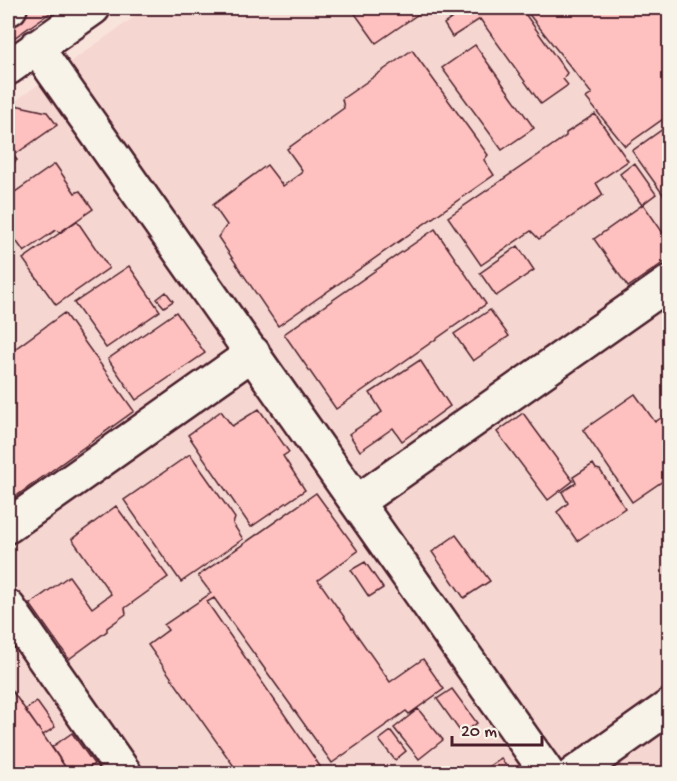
<svg xmlns="http://www.w3.org/2000/svg" width="677" height="781" font-family="'Gochi Hand',sans-serif">
  <style>
    .built { fill: #f6d6d0 }
    .building { fill: #fec1bf; stroke: #4a1f2b; stroke-width: 1.5 }
    .lines { fill: none; stroke-linecap: round; stroke-linejoin: round }
    .street-casing { stroke: #4a1f2b; stroke-width: 38 }
    .secondary-casing { stroke: #4a1f2b; stroke-width: 38 }
    .highway-casing { stroke: #4a1f2b; stroke-width: 38 }
    .street { stroke: #f7f3e8; stroke-width: 33 }
    .secondary { stroke: #f7f3e8; stroke-width: 33 }
    .highway { stroke: #f7f3e8; stroke-width: 33 }
  </style>
  <rect width="100%" height="100%" fill="#f9e4dc"/>
  <filter id="ink" filterUnits="userSpaceOnUse"><feTurbulence type="fractalNoise" baseFrequency=".0167" numOctaves="2"/><feDisplacementMap in="SourceGraphic" scale="12" xChannelSelector="R" yChannelSelector="G"/><feConvolveMatrix kernelMatrix="1 2 1 2 8 2 1 2 1" color-interpolation-filters="sRGB"/></filter>
  <g filter="url(#ink)">
    <!-- built -->
    <path class="built" d="M147,8H669V773H8V106Z"/>
    <!-- building -->
    <path class="building" d="M8,8H57L8,42Z
      M351,8H427L376,43Z
      M467,8H471L474,11L480,8H521L567,73L563,79L568,85L541,104L480,19L452,37L444,24Z
      M524,8H670V114L625,146L586,98L592,94Z
      M475,45L534,128L502,150L442,68Z
      M412,50L488,155L484,160L494,175L278,326L218,237L227,225L213,205L267,165L283,186L301,173L302,170L287,149L344,108L342,99Z
      M15,105L47,112L57,125L17,153L8,139V110Z
      M595,114L628,161L596,183L603,195L539,239L531,231L481,265L448,217L566,136V133Z
      M670,124V200H667L632,151Z
      M8,148L17,160L8,167Z
      M634,163L656,194L643,204L670,243V258L628,287L594,239L642,205L620,174Z
      M55,164L75,193L80,191L93,209L60,232L56,230L24,252L8,229V197Z
      M77,221L109,268L56,305L23,259Z
      M435,229L486,304L336,409L284,334Z
      M518,246L534,270L496,296L480,273Z
      M129,266L160,311L106,348L74,303Z
      M166,292L173,301L164,307L157,299Z
      M490,310L509,336L473,361L454,334Z
      M176,312L205,353L136,400L108,359Z
      M64,313L134,411L8,502V354Z
      M420,360L450,406L402,441L393,428L360,451L349,434L382,412L370,393Z
      M635,394L655,422L670,412V476L632,502L583,430Z
      M259,409L289,452L283,456L305,490L251,527L188,435L221,411L232,426Z
      M523,413L573,481L548,500L497,432Z
      M190,454L235,518L233,524L243,539L181,582L124,500Z
      M593,464L596,469L600,470L625,508L577,541L557,512L568,503L562,492L576,483L573,477Z
      M316,493L358,551L318,580L390,682L423,659L444,689L409,714L406,711L332,763L214,598L207,602L322,769L315,774H237L238,772L148,645L168,630L164,625L211,593L198,576Z
      M116,506L168,577L125,608L126,614L107,628V631L69,659L30,604L69,576L92,608L111,594L72,539Z
      M456,535L490,581L464,598L432,552Z
      M365,562L383,588L369,597L351,570Z
      M8,685L43,735L70,774H8Z
      M452,689L477,723L462,734L437,699Z
      M37,702L55,727L43,735L25,710Z
      M418,709L443,740L419,759L394,728Z
      M391,731L406,751L395,760L379,740Z
      M72,733L94,764L81,774H70L52,747Z
      M501,758L511,774H488L485,769Z"/>
    <g class="lines">
      <defs>
        <path id="street" d="M357,502L670,282
          M8,526L253,353
          M8,607L125,774
          M574,774L670,706"/>
        <path id="secondary" d="M36,47L548,774
          M8,68L93,8"/>
        <path id="highway" d="M8,9L10,8"/>
      </defs>
      <!-- street casing -->
      <use href="#street" class="street-casing"/>
      <!-- secondary casing -->
      <use href="#secondary" class="secondary-casing"/>
      <!-- highway casing -->
      <use href="#highway" class="highway-casing"/>
      <!-- street -->
      <use href="#street" class="street"/>
      <!-- secondary -->
      <use href="#secondary" class="secondary"/>
      <!-- highway -->
      <use href="#highway" class="highway"/>
    </g>
  </g>
  <!-- margin -->
  <rect width="677" height="781" fill="none" stroke="#f7f3e8" stroke-width="30"/>
  <rect x="15" y="15" width="647" height="751" fill="none" stroke="#4a1f2b" stroke-width="2" filter="url(#ink)"/>
  <!-- scale -->
  <path d="M452 736v9h90v-9" fill="none" stroke="#4a1f2b" stroke-width="3"/>
  <text x="461" y="736" font-size="18" fill="#4a1f2b" stroke="#f7f3e8" stroke-width="4.5" paint-order="stroke">20 m</text>
</svg>
